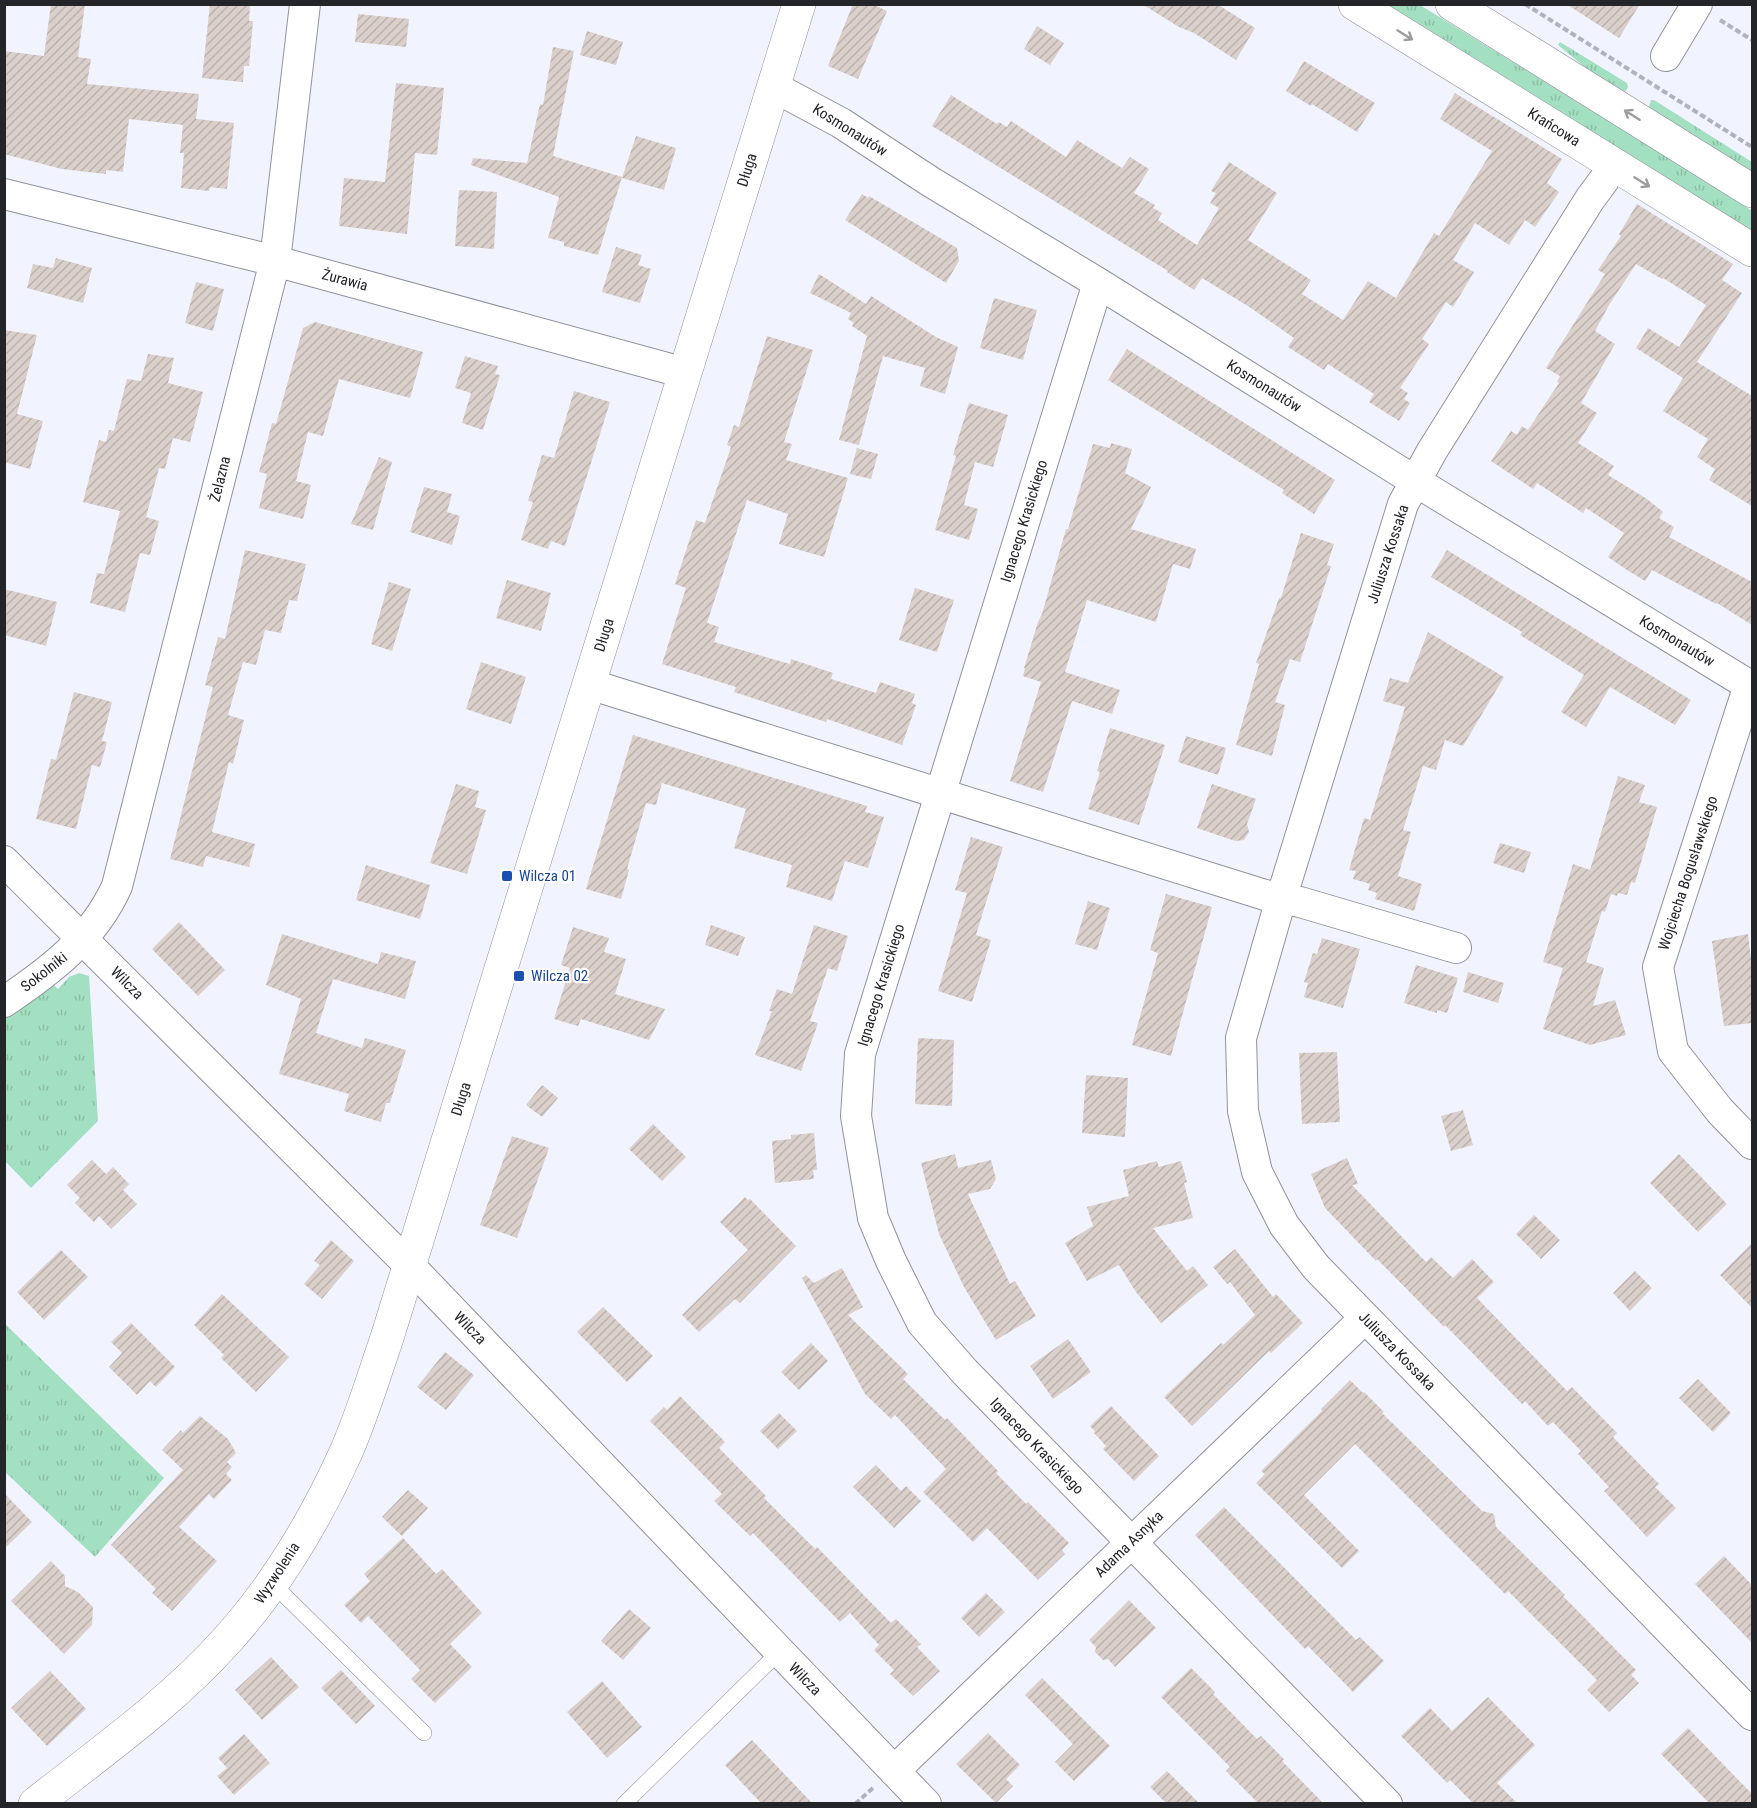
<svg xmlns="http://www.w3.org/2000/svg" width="1757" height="1808" font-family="'Roboto Condensed',sans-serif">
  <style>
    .grass { fill: url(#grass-tufts) }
    .building { fill: url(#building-hatch) }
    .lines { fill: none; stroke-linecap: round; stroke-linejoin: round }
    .lane-casing { stroke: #90939c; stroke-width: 16 }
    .street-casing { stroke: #90939c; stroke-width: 32 }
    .secondary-casing { stroke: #90939c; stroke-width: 34 }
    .primary-casing { stroke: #90939c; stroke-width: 34 }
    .path { stroke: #b1b3bc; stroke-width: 4; stroke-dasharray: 6 3; stroke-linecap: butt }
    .lane { stroke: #fff; stroke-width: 15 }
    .street { stroke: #fff; stroke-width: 30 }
    .secondary { stroke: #fff; stroke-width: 33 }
    .primary { stroke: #fff; stroke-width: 33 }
    .oneway { stroke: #9c9d9f }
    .transit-dot { fill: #1a4fb4; stroke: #fff; stroke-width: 2 }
    .labels { text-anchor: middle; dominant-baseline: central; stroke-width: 4.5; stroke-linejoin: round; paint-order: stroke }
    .street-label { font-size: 15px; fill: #242529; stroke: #fff }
    .transit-label { font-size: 15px; fill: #164399; stroke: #fff; text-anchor: start }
  </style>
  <defs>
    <pattern id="grass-tufts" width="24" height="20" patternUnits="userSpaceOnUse" patternTransform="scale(1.5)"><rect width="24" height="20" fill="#a3dfc1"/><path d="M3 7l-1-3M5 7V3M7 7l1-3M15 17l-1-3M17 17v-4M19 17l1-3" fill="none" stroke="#8cbfa6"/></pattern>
    <pattern id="building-hatch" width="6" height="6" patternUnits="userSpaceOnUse" patternTransform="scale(1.5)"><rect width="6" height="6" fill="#dacfca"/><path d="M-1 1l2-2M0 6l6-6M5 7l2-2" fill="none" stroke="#bbb2ae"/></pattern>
  </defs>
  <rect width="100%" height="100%" fill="#f1f4ff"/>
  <!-- grass -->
  <path class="grass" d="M1387,5H1420L1729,195L1752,211V233Z
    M1560,42L1627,83L1628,87L1625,92L1586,68L1558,45Z
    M1651,100H1654L1752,162V173L1649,107Z
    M79,973L89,976L98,1121L31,1188L5,1161L4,1011L51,982L58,989L69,977Z
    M5,1324L164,1478L95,1557L5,1472Z"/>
  <!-- building -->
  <path class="building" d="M51,4H85L78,57L91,59L87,84L199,94L196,119L234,123L227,189L210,187L209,191L181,188L184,153H180L183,125L129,119L123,172L106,170V174L62,169L4,154V51L44,56Z
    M210,4H250L249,21H253L251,43L249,66H244L243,82L202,78Z
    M853,4H872L887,11L858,79L828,66Z
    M1142,4H1217L1255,28L1236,60L1194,33L1179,27Z
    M1566,4H1640L1619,38Z
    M358,14L409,19L406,47L355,42Z
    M1037,26L1064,43L1050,65L1024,49Z
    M587,31L623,42L616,65L580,55Z
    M553,47L574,51L553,156L622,177L598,255L564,246V242L548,238L559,197L471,165L473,158L527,163L540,104L543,105Z
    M1304,61L1375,103L1357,132L1312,104L1311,106L1286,91Z
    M396,83L444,88L437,155L415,153L407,234L339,226L344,178L385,182Z
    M1455,93L1562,159L1547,183L1559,192L1535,227L1525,220L1509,245L1475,223L1453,260L1474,272L1453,307L1446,302L1422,339L1429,344L1400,388L1408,393L1404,399L1410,403L1399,421L1369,402L1374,394L1328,364L1324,370L1288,347L1294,338L1251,308L1202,278L1194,290L1167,272L1168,271L932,126L951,95L997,124L999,122L1007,127L1011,121L1066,157L1077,140L1122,168L1130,157L1149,169L1134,193L1155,205L1153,208L1162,213L1158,220L1197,245L1219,208L1210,203L1216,193L1211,191L1229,162L1277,193L1248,240L1311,280L1302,294L1343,320L1368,281L1396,298L1434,233L1439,236L1492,151L1440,119Z
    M636,136L676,148L664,190L622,178Z
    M459,190L497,192L494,249L455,246Z
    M862,194L868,198L869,196L957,248L959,261L946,283L845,220Z
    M1637,204L1733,264L1722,280L1742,293L1697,362L1752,396V506L1709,480L1715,469L1697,457L1708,439L1663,411L1683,378L1636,348L1648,328L1679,347L1706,305L1663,278L1662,279L1636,264L1609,305L1595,331L1615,344L1581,403L1597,413L1578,443L1614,466L1608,475L1647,499L1663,512L1659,518L1674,527L1669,537L1752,582V625L1717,603L1716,604L1652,570L1645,581L1627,570L1608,557L1624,533L1586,508L1583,513L1537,483L1533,489L1491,461L1511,431L1517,435L1522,426L1528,430L1559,383L1557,382L1560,376L1546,368L1605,274L1598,270L1621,236L1619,234Z
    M616,247L642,255L638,265L651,269L640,303L602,292Z
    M56,258L92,268L83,303L27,288L33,264L53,268Z
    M819,274L866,304L871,296L936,337L958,347L945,394L920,386L925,368L883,356L859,445L839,440L867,336L852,326L854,323L848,319L851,313L810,293Z
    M196,282L224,289L213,331L185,323Z
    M994,298L1037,310L1023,360L980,348Z
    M315,322L423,352L410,398L339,379L323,436L308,432L296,481L311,485L303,519L259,508L267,474L259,472L272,423L276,424L303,328Z
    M4,330L37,335L17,414L43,421L30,469L4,462Z
    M767,336L813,350L784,442L792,444L786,460L848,478L824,557L779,544L788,514L747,500L707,623L719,627L714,642L790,664L791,659L833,673L831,679L876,693L880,682L915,694L912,703L916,705L902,745L827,719L826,722L734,692L736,687L662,664L686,588L675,584L696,520L705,523L731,447L727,445L734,425L739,427Z
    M1127,349L1335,480L1314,514L1282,493L1284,490L1108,380Z
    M148,354L174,358L168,383L203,392L190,442L173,438L165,469L159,468L146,517L159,521L150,555L140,553L125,612L90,603L97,573L104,574L120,511L83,502L99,440L106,442L109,430L114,431L127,379L141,381Z
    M465,356L498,366L495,374L500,375L483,430L462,423L471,393L455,388Z
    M574,391L610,402L565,546L551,541L548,549L521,540L533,502L528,501L542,455L554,458Z
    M969,403L1008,415L993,467L975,462L964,505L978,509L969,540L935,530L956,456L953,455Z
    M1111,443L1132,449L1125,473L1151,487L1131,529L1196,549L1190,569L1173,564L1156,622L1087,600L1065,672L1120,690L1112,714L1072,701L1043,792L1010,781L1041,682L1023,676L1025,668H1024L1038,622L1042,614L1066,529H1068L1093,444L1110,448Z
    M857,448L878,454L871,479L850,474Z
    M379,457L392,462L373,530L351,524Z
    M424,487L452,494L447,512L460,516L452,545L410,532Z
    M1301,533L1334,544L1327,565L1331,566L1300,662L1290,659L1275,702L1285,705L1272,756L1236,745L1259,664L1256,663L1279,598H1281Z
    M245,550L306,564L297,601L289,600L281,633L265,630L256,665L243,662L228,715L244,720L233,764L229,762L212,832L255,844L249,867L206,856L203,867L170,859L213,687L205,685L218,637L225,639Z
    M1447,550L1691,700L1675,725L1610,687L1586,727L1561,712L1584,675L1520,635L1522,632L1431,577Z
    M507,580L551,593L541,631L496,618Z
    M389,582L411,589L392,651L371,644Z
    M915,588L954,600L937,652L899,640Z
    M4,589L57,602L46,646L4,635Z
    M1428,632L1504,677L1463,746L1445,740L1436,770L1423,766L1403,830L1411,832L1398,876L1422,884L1414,911L1375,899L1377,893L1368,890L1370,884L1353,879L1356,871L1349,870L1364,818L1370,820L1405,707L1383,701L1390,678L1408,683Z
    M481,662L526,677L511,724L466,709Z
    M74,692L112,702L102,741L107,742L100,767L92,765L76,829L36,819L51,759L56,760Z
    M1110,728L1165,745L1139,825L1088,809L1100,772L1097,771Z
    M633,735L867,806L865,812L884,817L868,868L845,861L832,901L786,887L792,865L734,848L746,809L662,783L656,805L646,803L627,869L629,870L621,899L586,889Z
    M1186,736L1226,748L1218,775L1178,762Z
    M1618,776L1645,785L1639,802L1657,807L1635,883L1631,882L1627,895L1618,893L1617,896L1611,894L1605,912L1602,911L1586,962L1604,968L1593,1006L1615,1000L1626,1035L1590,1045L1543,1029L1563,968L1543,962L1573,864L1590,870Z
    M456,784L479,791L475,807L486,810L467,874L430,863Z
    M1212,784L1256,799L1247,824L1249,832L1244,840L1235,841L1197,828Z
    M971,837L1003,847L976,935L991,940L972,1002L938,991L967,893L955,890Z
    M1500,843L1531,852L1524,873L1493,863Z
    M366,865L430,885L420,919L356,900Z
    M1166,894L1212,907L1171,1056L1132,1045L1158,953L1150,950Z
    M1088,901L1110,908L1097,950L1075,944Z
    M179,922L225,970L198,996L152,949Z
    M711,925L745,937L738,956L705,945Z
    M814,925L848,936L837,971L828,968L810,1021L818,1023L801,1071L755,1055L772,1011H769L777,989L792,994Z
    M573,927L609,938L604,952L626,959L615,994L665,1009L649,1040L581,1019L578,1026L554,1019L570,968L561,965Z
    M282,934L378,964L381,952L416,961L405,999L333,979L316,1033L362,1048L365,1038L406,1050L390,1103H386L381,1122L344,1111L349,1094L279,1074L301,999L266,985Z
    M1748,934L1752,968V1023L1724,1026L1712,941Z
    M1322,938L1360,949L1343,1008L1304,997L1308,983L1304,982L1313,953L1317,954Z
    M1416,965L1458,978L1447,1013L1437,1010V1013L1404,1003Z
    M1468,972L1504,983L1498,1003L1463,992Z
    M918,1038L954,1040L952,1106L915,1104Z
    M1337,1052L1340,1122L1302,1124L1299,1053Z
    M1086,1075L1128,1078L1125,1137L1082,1133Z
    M542,1085L558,1098L542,1117L526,1105Z
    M1463,1110L1473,1145L1451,1151L1441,1116Z
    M653,1124L686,1157L662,1181L629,1149Z
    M814,1133L817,1170H813L814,1179L775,1183L772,1141L791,1139V1135Z
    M512,1136L549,1148L517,1238L480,1225Z
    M955,1154L958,1168L991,1160L996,1179L990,1189L968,1194L1010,1284L1015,1281L1036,1316L996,1340L964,1287L939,1234L921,1163Z
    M1679,1154L1727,1204L1698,1232L1650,1183Z
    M1347,1158L1358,1184L1352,1185L1426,1262L1431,1257L1453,1278L1472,1259L1494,1282L1477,1298L1567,1391L1572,1387L1617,1433L1613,1437L1659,1484L1655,1487L1676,1508L1647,1537L1604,1491L1609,1487L1578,1454L1581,1451L1553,1422L1548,1426L1525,1401L1522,1404L1445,1325L1444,1327L1377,1259L1376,1261L1325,1208L1311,1174Z
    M92,1160L106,1174L113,1167L129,1184L123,1190L137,1204L111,1229L99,1216L94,1222L75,1203L80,1198L67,1185Z
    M1157,1161L1159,1167L1181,1161L1187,1182L1184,1183L1193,1218L1153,1228L1187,1271L1193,1266L1208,1285L1161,1323L1136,1292L1119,1265L1087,1281L1065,1243L1093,1226L1087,1207L1129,1196L1123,1170Z
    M745,1197L748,1200L750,1199L796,1246L740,1303L735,1299L699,1332L682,1315L748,1250L720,1222Z
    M1534,1215L1560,1240L1541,1259L1516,1234Z
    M331,1240L354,1261L322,1299L304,1284L320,1265L314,1261Z
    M1752,1243V1308L1720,1275Z
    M1235,1249L1273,1297L1276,1294L1303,1323L1271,1353L1269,1351L1192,1426L1164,1397L1221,1343L1223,1345L1255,1315L1230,1282L1227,1284L1213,1267Z
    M61,1250L88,1277L44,1320L17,1292Z
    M842,1268L863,1307L848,1315L908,1374L903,1379L945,1420L947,1418L998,1471L996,1473L1026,1504L1028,1502L1069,1543L1062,1550L1065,1554L1038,1580L987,1528L973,1542L923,1492L946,1469L895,1415L891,1419L865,1394L802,1278L806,1275L814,1283Z
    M1635,1271L1652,1288L1630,1311L1613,1293Z
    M222,1294L289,1357L256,1392L221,1358L224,1355L194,1325Z
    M603,1307L653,1356L627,1382L577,1332Z
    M131,1323L175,1367L156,1387L150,1381L137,1395L109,1367L122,1353L111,1342Z
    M1068,1339L1091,1372L1053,1399L1030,1366Z
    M811,1343L828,1361L799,1390L781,1372Z
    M445,1352L474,1375L446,1410L417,1387Z
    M1698,1379L1731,1413L1713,1432L1679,1398Z
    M1350,1380L1363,1393L1364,1392L1384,1412L1382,1413L1482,1511L1494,1514L1496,1527L1565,1595L1563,1596L1636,1670L1631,1675L1639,1683L1609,1712L1587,1690L1597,1680L1508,1591L1505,1594L1355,1444L1304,1495L1359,1551L1342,1568L1256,1483L1265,1474L1261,1471L1322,1411L1321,1409Z
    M680,1396L725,1442L719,1448L766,1496L764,1498L815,1549L817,1547L891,1623L896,1619L921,1644L917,1647L940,1671L913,1696L890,1674L894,1670L874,1650L879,1645L850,1613L840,1622L753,1533L750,1536L714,1501L722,1494L650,1421L664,1407L667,1410Z
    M1111,1406L1159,1456L1134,1481L1103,1449L1106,1446L1094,1433L1095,1431L1090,1426Z
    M779,1413L797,1431L778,1449L760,1431Z
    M200,1416L228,1439L236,1453L227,1462L232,1467L226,1474L232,1480L214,1499L209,1494L179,1527L217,1561L172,1611L152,1593L156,1589L111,1545L183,1470L162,1450L181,1430L183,1433Z
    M876,1465L901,1491L906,1486L921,1501L894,1528L853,1487Z
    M408,1490L428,1508L402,1536L382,1517Z
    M4,1493L32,1522L4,1549Z
    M1224,1507L1356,1640L1360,1637L1384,1661L1353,1692L1308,1646L1305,1649L1195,1535Z
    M403,1538L436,1574L442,1569L482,1613L450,1644L472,1667L435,1703L411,1679L420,1670L368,1616L361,1623L344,1605L370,1581L364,1574Z
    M1724,1556L1752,1585V1643L1695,1584Z
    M51,1561L65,1576V1586L78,1592L93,1607L92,1625L64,1654L11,1601Z
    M986,1593L1005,1612L979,1637L961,1618Z
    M1129,1600L1156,1628L1115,1667L1108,1659L1103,1660L1095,1652L1096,1647L1089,1640Z
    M629,1609L651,1628L623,1660L601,1641Z
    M271,1657L299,1687L262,1720L235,1690Z
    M1191,1668L1215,1692L1213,1694L1257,1739L1261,1736L1284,1759L1282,1761L1323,1803H1258L1226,1771L1230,1767L1161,1697Z
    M341,1670L375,1706L356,1724L321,1688Z
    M50,1671L86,1709L47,1746L11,1708Z
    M1042,1678L1110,1746L1074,1781L1055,1762L1073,1744L1025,1695Z
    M602,1681L642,1727L607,1758L567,1712Z
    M1488,1697L1535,1745L1497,1783L1517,1803H1473L1450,1780L1447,1783L1401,1736L1430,1708L1452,1731Z
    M1688,1728L1752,1794V1803H1709L1661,1754Z
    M988,1733L1020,1765L1006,1779L1013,1786L996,1803L956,1764Z
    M244,1734L270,1763L234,1795L217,1776L227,1768L218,1758Z
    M752,1740L812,1803H761L725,1765Z
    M1167,1771L1199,1803H1166L1150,1787Z"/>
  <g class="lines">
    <defs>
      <path id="lane" d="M272,1583L424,1733
        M624,1804L779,1652"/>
      <path id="street" d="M1666,56L1697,4
        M774,87L841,123L931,182L1098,283L1415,481L1752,687
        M1604,180L1590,199L1432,451L1403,504L1281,899L1241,1038L1243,1111L1257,1172L1284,1225L1316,1267L1752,1715
        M4,194L275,261L685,373
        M1098,283L860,1054L856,1116L873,1218L891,1261L922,1323L965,1372L1387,1804
        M589,684L1265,895L1300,902L1456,948
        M1749,685L1658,967L1673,1051L1720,1111L1752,1144
        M4,861L409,1265L926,1804
        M4,1002C50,971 94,938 117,886L275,261L305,4
        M894,1771L1365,1318"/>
      <path id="secondary" d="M35,1804C101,1752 172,1702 228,1639C276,1586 317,1517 346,1452C362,1416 373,1378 386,1341L799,4"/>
      <path id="primary" d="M1355,4L1752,250
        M1452,4L1752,191"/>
    </defs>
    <!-- lane casing -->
    <use href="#lane" class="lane-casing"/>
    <!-- street casing -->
    <use href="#street" class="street-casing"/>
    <!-- secondary casing -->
    <use href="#secondary" class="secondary-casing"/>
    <!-- primary casing -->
    <use href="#primary" class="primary-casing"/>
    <!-- path -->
    <path class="path" d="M1525,4L1752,147
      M1720,20L1752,40
      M855,1804L873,1788"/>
    <!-- lane -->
    <use href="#lane" class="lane"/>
    <!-- street -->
    <use href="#street" class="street"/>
    <!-- secondary -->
    <use href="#secondary" class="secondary"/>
    <!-- primary -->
    <use href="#primary" class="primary"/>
  </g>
  <!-- one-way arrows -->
  <defs><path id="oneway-shaft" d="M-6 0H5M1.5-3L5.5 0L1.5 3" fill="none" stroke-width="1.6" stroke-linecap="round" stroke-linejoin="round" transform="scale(1.5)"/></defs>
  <g class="oneway">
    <use href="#oneway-shaft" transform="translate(1405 35) rotate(32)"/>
    <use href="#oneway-shaft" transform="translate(1632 115) rotate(-148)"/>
    <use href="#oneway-shaft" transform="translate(1642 182) rotate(32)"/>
  </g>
  <!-- markers -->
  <g class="transit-dot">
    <rect x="501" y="870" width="12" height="12" rx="3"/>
    <rect x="513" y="970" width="12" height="12" rx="3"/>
  </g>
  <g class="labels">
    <!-- street labels -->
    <g class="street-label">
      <text transform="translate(1554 127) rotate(32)">Krańcowa</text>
      <text transform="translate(850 130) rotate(32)">Kosmonautów</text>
      <text transform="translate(747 170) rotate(-73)">Długa</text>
      <text transform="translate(345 280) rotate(15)">Żurawia</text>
      <text transform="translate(1264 386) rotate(32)">Kosmonautów</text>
      <text transform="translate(220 479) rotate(-76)">Żelazna</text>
      <text transform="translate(1024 521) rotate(-73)">Ignacego Krasickiego</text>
      <text transform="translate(1388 554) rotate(-72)">Juliusza Kossaka</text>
      <text transform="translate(604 635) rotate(-73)">Długa</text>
      <text transform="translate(1677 641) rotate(31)">Kosmonautów</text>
      <text transform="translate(1688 873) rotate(-72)">Wojciecha Bogusławskiego</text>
      <text transform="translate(44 972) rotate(-38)">Sokolniki</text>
      <text transform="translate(127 983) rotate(45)">Wilcza</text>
      <text transform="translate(881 985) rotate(-73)">Ignacego Krasickiego</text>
      <text transform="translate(461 1099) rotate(-73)">Długa</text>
      <text transform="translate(470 1328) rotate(46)">Wilcza</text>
      <text transform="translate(1397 1351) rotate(46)">Juliusza Kossaka</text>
      <text transform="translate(1037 1446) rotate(46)">Ignacego Krasickiego</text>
      <text transform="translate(1129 1544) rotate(-44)">Adama Asnyka</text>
      <text transform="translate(277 1573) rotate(-57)">Wyzwolenia</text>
      <text transform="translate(805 1679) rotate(46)">Wilcza</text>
    </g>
    <!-- transit labels -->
    <g class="transit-label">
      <text x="519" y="876">Wilcza 01</text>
      <text x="531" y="976">Wilcza 02</text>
    </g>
  </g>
  <!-- border -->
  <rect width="1757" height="1808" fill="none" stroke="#242529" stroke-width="12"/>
</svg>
